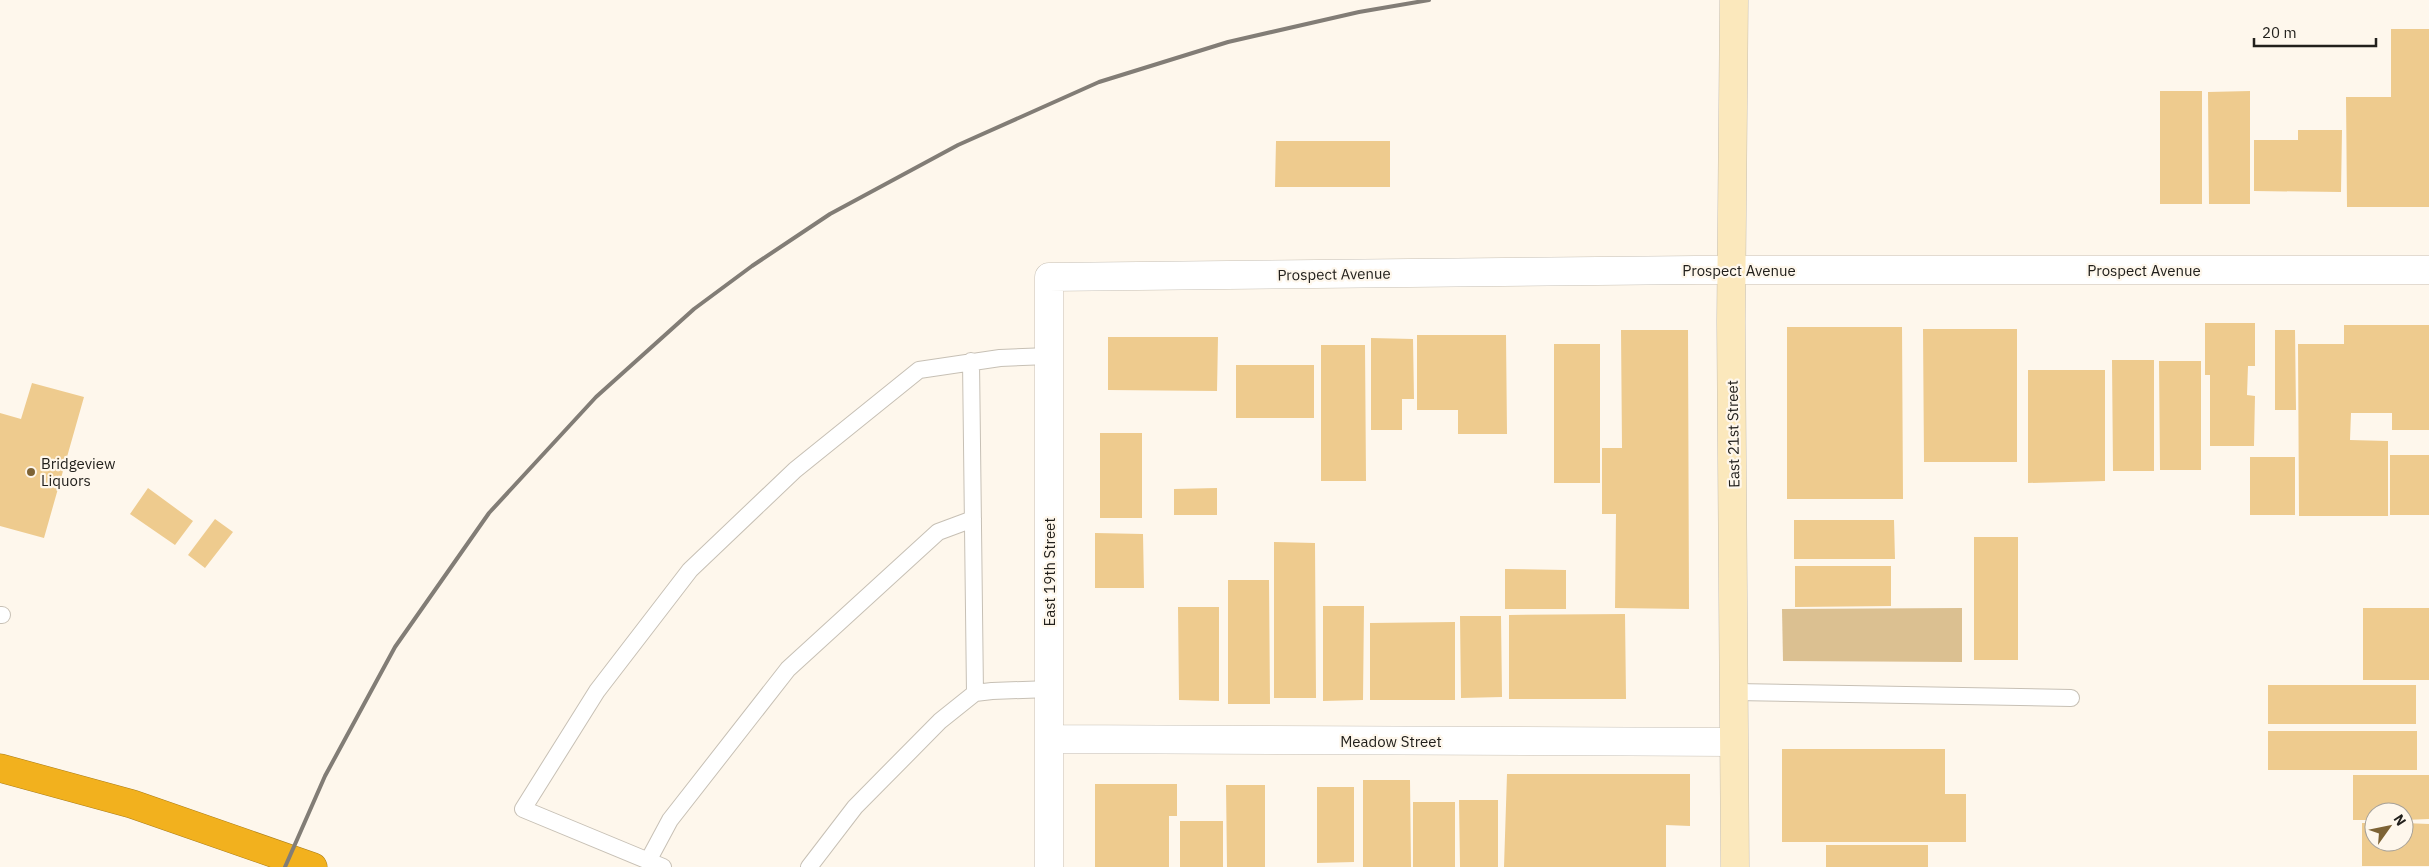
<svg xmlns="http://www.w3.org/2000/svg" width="2429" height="867" font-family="'IBM Plex Sans',sans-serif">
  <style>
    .green { fill: #dbc091 }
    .building { fill: #eecb8e }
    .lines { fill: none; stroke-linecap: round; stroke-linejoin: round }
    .lane-casing { stroke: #c7c0b5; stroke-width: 18 }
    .street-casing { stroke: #c7c0b5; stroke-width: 29 }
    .secondary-casing { stroke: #c7c0b5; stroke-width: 29 }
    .highway-casing { stroke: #a97e1d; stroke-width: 29 }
    .lane { stroke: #fff; stroke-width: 16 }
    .street { stroke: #fff; stroke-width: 28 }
    .secondary { stroke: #fbe8bc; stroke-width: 28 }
    .highway { stroke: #f2b11e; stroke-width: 28 }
    .rail { stroke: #827d76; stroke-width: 4 }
    .poi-dot { fill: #7d6335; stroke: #fef7ec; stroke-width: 2 }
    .labels { text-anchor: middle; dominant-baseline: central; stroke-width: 4.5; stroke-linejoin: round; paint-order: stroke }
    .street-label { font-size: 15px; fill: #22201c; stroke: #fef7ec }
    .poi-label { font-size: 15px; fill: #22201c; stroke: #fef7ec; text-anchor: start }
  </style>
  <rect width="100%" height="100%" fill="#fef7ec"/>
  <!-- green -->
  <path class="green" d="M1962,608V662L1783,661L1782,609Z"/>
  <!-- building -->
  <path class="building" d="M2391,29H2429V207H2347L2346,97H2391Z
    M2160,91H2202V204H2160Z
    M2250,91V204H2209L2208,92Z
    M2298,130H2342L2341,192L2254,191V140H2298Z
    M1276,141H1390V187H1275Z
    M2205,323H2255V366H2248L2247,395L2255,396L2254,446H2210V375H2205Z
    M2344,325H2429V430H2392V413H2351L2350,440L2388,441V516H2299L2298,344H2344Z
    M1787,327H1902L1903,499H1787Z
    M1923,329H2017V462H1924Z
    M1621,330H1688L1689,609L1615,608L1616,514H1602V448H1622Z
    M2275,330H2295L2296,410H2275Z
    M1417,335H1506L1507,434H1458V410H1417Z
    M1108,337H1218L1217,391L1108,390Z
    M1371,338L1413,339L1414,399H1402V430H1371Z
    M1554,344H1600V483H1554Z
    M1321,345H1365L1366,481H1321Z
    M2112,360H2154V471H2113Z
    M2159,361H2201V470H2160Z
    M1236,365H1314V418H1236Z
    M2028,370H2105V481L2028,483Z
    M32,383L84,397L44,538L0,526V413L21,419Z
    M1100,433H1142V518H1100Z
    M2390,455H2429V515H2390Z
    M2250,457H2295V515H2250Z
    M148,488L193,521L175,545L130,514Z
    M1217,488V515H1174V489Z
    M215,519L233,532L205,568L188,555Z
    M1794,520H1894L1895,559H1794Z
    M1095,533L1143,534L1144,588H1095Z
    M1974,537H2018V660H1974Z
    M1274,542L1315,543L1316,698H1274Z
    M1795,566H1891V606L1795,607Z
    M1505,569L1566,570V609H1505Z
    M1228,580H1269L1270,704H1228Z
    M1323,606H1364L1363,700L1323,701Z
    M1178,607H1219V701L1179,700Z
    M2363,608H2429V680H2363Z
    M1625,614L1626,699H1509V615Z
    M1460,616H1501L1502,697L1461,698Z
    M1455,622V700H1370V623Z
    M2268,685H2416V724H2268Z
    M2268,731H2417V770H2268Z
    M1782,749H1945V794H1966V842H1782Z
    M1507,774H1690V826L1666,825V867H1504Z
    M2353,775H2429V819L2404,820V812H2374V820H2353Z
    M1363,780H1410L1411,867H1363Z
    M1095,784H1177V816H1169V867H1095Z
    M1226,785H1265V867H1227Z
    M1317,787H1354V862L1317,863Z
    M1459,800H1498V867H1460Z
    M1413,802H1455V867H1413Z
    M1180,821H1223V867H1180Z
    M2362,823H2374V842H2404V823L2429,824V866H2362Z
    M1826,845H1928V867H1826Z"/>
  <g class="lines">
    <defs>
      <path id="lane" d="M971,361L975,693
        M0,615H2
        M1735,692L2071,698
        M648,861L670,820L788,669L938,532L973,519
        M663,867L523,809L597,691L690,570L795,470L919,370L1000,358L1049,356
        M809,867L855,807L940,721L975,693L992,691L1050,689"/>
      <path id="street" d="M1050,739L1733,742
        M1049,867V277L1696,270H2429"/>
      <path id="secondary" d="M1734,0L1731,322L1735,867"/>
      <path id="highway" d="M0,768L132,804L313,867"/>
    </defs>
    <!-- lane casing -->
    <use href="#lane" class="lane-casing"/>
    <!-- street casing -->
    <use href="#street" class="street-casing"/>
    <!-- secondary casing -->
    <use href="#secondary" class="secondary-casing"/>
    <!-- highway casing -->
    <use href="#highway" class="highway-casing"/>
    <!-- lane -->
    <use href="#lane" class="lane"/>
    <!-- street -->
    <use href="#street" class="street"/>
    <!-- secondary -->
    <use href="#secondary" class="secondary"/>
    <!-- highway -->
    <use href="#highway" class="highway"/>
    <!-- rail -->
    <path class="rail" d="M285,867L325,776L395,647L489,513L596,397L694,309L752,266L830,214L958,145L1099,82L1228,42L1359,12L1429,0"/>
  </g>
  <!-- markers -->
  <circle class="poi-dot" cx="31" cy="472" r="5"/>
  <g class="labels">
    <!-- street labels -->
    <g class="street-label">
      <text x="1739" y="270">Prospect Avenue</text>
      <text x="2144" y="270">Prospect Avenue</text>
      <text transform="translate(1334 274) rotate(-1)">Prospect Avenue</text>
      <text transform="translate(1733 434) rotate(-91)">East 21st Street</text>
      <text transform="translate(1049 572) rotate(-90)">East 19th Street</text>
      <text x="1391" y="741">Meadow Street</text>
    </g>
    <!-- poi labels -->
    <g class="poi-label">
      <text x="41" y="463">Bridgeview<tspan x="41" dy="17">Liquors</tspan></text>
    </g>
  </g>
  <!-- north arrow -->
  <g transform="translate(2389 827) rotate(57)"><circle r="24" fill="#fef7ec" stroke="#a6a199"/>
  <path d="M0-4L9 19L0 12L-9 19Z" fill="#7d6335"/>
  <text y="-8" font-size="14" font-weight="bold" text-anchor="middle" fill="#22201c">N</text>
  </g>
  <!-- scale -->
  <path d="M2254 38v8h122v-8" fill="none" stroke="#22201c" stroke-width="2.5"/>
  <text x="2262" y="38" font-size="15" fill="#22201c" stroke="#fef7ec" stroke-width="4" paint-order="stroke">20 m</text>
</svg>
